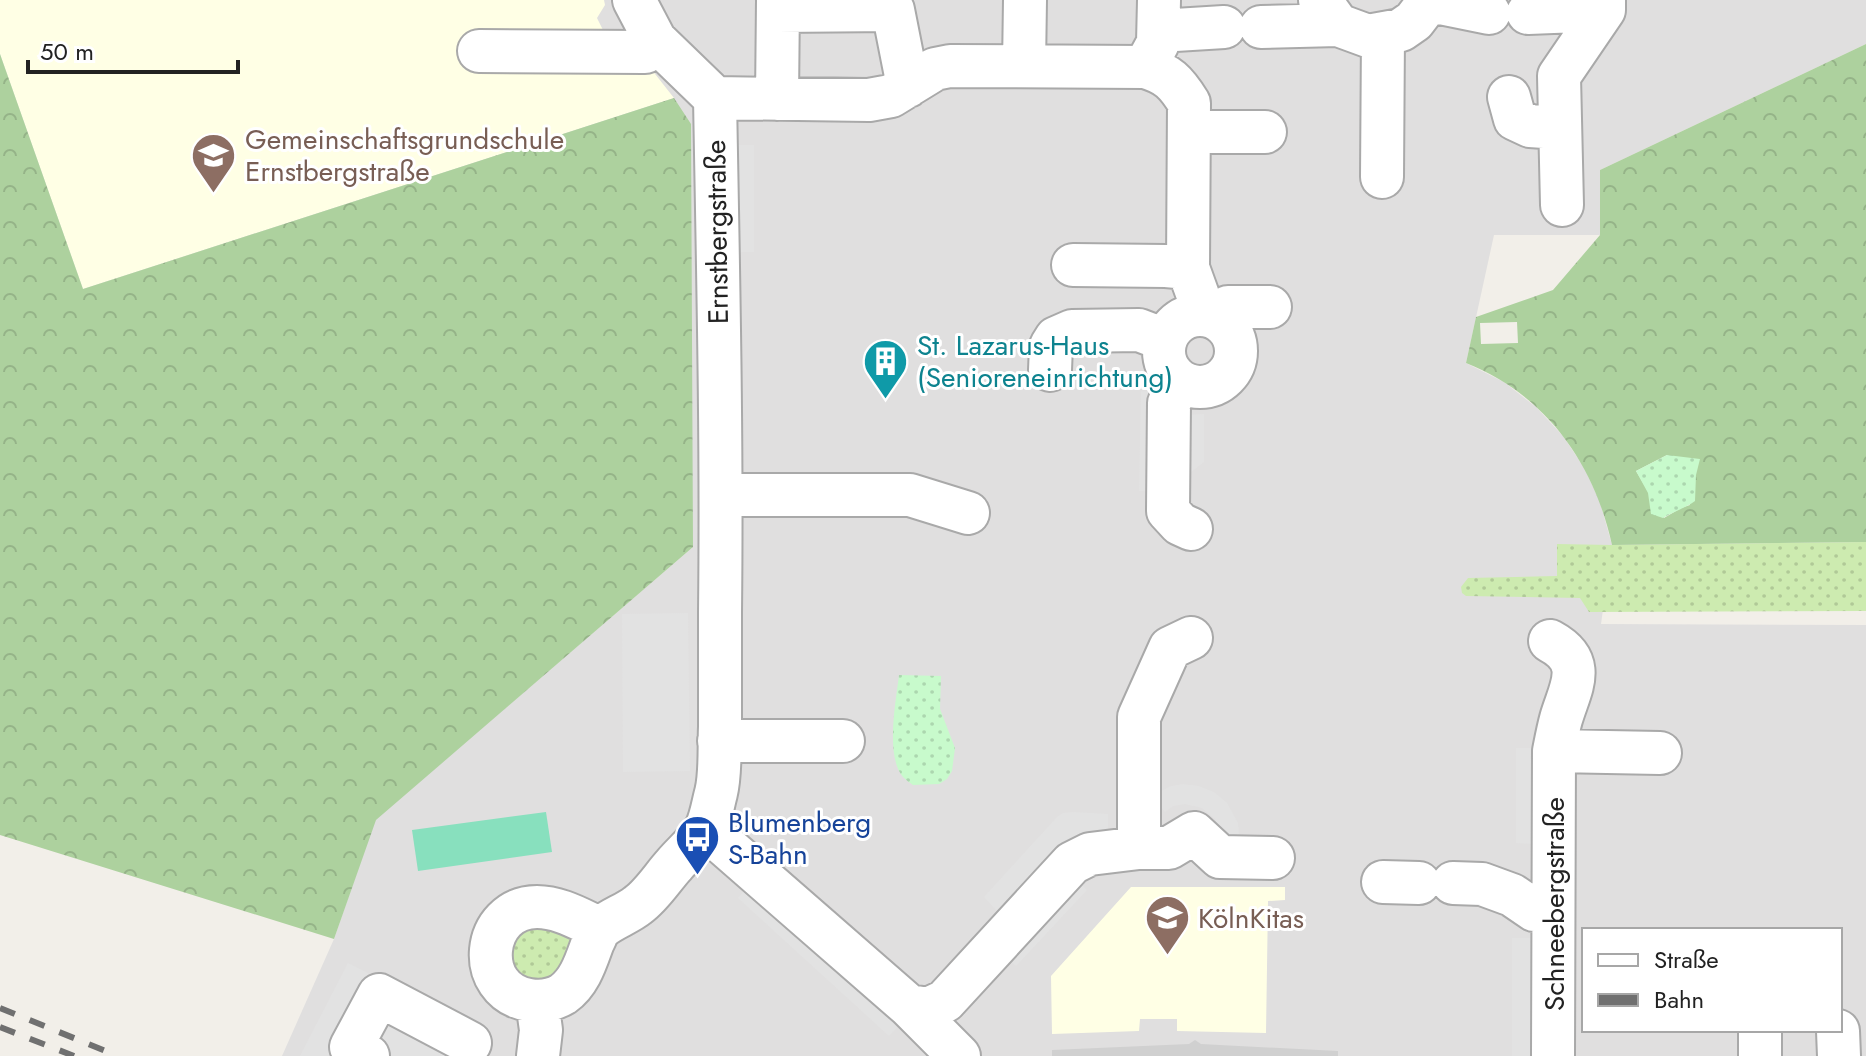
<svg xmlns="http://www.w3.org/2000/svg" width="1866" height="1056" font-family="Jost,sans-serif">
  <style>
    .residential { fill: #e0dfdf; fill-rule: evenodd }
    .education { fill: #ffffe5 }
    .religious { fill: #d0d0d0 }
    .grass { fill: url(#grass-dots) }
    .forest { fill: url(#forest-crowns); fill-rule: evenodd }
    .park { fill: url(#park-dots) }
    .pitch { fill: #88e0be }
    .parking { fill: #e2e2e2 }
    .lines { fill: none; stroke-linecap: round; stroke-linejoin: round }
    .minor-casing { stroke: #a9a9a9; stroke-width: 46 }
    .minor { stroke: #fff; stroke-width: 42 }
    .rail { stroke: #707070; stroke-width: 6; stroke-dasharray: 16 16; stroke-linecap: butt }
    .labels { text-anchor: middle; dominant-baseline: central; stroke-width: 6; stroke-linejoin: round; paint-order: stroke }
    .education-label { font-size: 28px; fill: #785e54; stroke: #fff; text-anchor: start }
    .street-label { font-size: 28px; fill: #222; stroke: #fff }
    .culture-label { font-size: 28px; fill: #0d838f; stroke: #fff; text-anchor: start }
    .transit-label { font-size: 28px; fill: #164399; stroke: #fff; text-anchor: start }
  </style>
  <defs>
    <pattern id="grass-dots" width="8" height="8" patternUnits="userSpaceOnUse" patternTransform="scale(2)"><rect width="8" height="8" fill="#cdebb0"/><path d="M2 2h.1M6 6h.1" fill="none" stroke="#b0c997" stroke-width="1.8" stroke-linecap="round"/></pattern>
    <pattern id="forest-crowns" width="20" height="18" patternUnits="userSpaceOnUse" patternTransform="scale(2)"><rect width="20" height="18" fill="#add19e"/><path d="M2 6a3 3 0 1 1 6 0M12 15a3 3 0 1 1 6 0" fill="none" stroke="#95b388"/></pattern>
    <pattern id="park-dots" width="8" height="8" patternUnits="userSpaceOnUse" patternTransform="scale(2)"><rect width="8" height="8" fill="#c8facc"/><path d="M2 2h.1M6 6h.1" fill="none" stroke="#acd6af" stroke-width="1.8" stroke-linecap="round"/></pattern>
  </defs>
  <rect width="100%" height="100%" fill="#f2efe9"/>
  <!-- residential -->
  <path class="residential" d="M0,0H1866V44L1600,170V235H1494L1466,363L1504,382L1536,407L1563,436L1585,469L1600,502L1612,545L1601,624L1866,625V1056H282L334,939L375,820L693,547L674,99L83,289L0,54ZM1584,930H1840V1030H1584Z"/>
  <!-- education -->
  <path class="education" d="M0,0H604L605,5L597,18L604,32H622L674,98L83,289L0,54Z
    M1131,887H1285V900L1268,901L1266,1033L1177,1031V1019H1140L1139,1031L1052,1034L1051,976Z"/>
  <!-- religious -->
  <path class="religious" d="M1195,1040L1201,1044L1338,1051V1056H1052V1050L1189,1044Z"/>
  <!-- grass -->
  <path class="grass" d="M1866,542V611L1589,612L1580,598L1466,596L1462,593L1461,587L1468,578L1557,576V544L1612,545Z
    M533,925L554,928L579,942L551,985L517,982L508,945L516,932Z"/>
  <!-- forest -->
  <path class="forest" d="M1866,44V542L1612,545C1594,463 1546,395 1466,363L1476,317L1553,290L1600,235V170ZM1517,322L1518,343L1481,344L1480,323ZM1667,455L1690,505L1681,508L1664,518L1636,471Z
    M0,54L83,289L674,98L691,124L693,547L376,820L334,939L0,835Z"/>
  <!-- park -->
  <path class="park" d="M1667,455L1700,459L1696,475L1695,501C1688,507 1672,512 1663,518L1651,514L1648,493L1636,471Z
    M899,675L941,676L940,709L955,748L952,771L947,779L939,784L913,785C910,783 906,780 903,777C885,756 896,701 899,675Z"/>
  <!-- pitch -->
  <path class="pitch" d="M546,812L552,852L418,871L412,830Z"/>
  <!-- parking -->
  <path class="parking" d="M736,145H754V252H736Z
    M1141,391L1157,392L1184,415L1204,414V462L1168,490L1139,491Z
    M688,613L690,771L623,772L622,614Z
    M1516,748H1537V844L1516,843Z
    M1182,784L1199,786L1214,792L1227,803L1238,823L1240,844L1220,834L1215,819L1202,808L1185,804L1173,806L1165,812L1152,796L1171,786Z
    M1073,812L1108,814V833L1082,836L1058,846L998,912L984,897L1057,817L1063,813Z
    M1073,877L1087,890L1016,966L1003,954Z
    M752,882L903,1021L889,1036L738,898Z
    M1512,938H1536V1056H1512Z
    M348,963L484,1032L471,1056H300Z"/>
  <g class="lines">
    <defs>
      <path id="minor" d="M1320,0L1338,25L1368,36L1401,30L1414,21L1430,0
        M1430,1L1489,13
        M778,11L893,10L908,86
        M1528,13L1604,10
        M1261,27L1338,25
        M1159,31L1224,27
        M479,51L645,52L655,40
        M1024,66L1025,0
        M1145,67L1158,43L1159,0
        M1509,97L1515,119L1530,126L1559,128
        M715,98L869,100L891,96L935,69L950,66L1145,67C1168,74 1176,82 1189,103L1188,268L1205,315
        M777,99L778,0
        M1189,132H1265
        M1382,177L1383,34
        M1562,205L1559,76L1604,10V0
        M1073,265L1166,266L1188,268
        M1164 351a36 36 0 1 1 72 0a36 36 0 1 1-72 0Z
        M1218,319L1228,307H1270
        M1050,370L1051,346L1056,338L1072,331L1139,330L1165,340
        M1180,381L1169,403L1168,511L1180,524L1191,529
        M721,495H910L968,513
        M1550,641C1589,662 1570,688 1561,719C1558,730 1556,741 1554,751L1553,1056
        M719,741H843
        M1554,751L1660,753
        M706,829L909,1006L928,1009L945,1001L1072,863L1090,854L1139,848H1169L1194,833L1220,857L1273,858
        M1139,848V717L1170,648L1191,638
        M1383,882L1419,883
        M1453,883L1482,884L1512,895L1534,910H1553
        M599,928C579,919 559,907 537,907C481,907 473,991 529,1000C541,1002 553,1000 563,994C580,982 586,961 593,942C596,937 597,931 602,927C613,918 627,914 638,905C652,895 663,877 674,865C684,853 699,841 706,828C711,818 713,804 716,793C721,773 719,748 720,727C720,689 720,650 720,612C722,441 718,269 715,98L655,40L634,0
        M537,1001L541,1030L538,1056
        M909,1006L959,1056
        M1760,1030V1056
        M1838,1031L1839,1056
        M368,1056L351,1047L379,995L470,1043"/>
    </defs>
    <!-- minor casing -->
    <use href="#minor" class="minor-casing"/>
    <!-- minor -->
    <use href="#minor" class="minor"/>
    <!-- rail -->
    <path class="rail" d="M0,1008L118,1056
      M0,1027L74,1056"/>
  </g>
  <!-- icons -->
  <defs>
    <symbol id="school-pin" viewBox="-11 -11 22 30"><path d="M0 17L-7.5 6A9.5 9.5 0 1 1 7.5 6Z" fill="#8d6e63" stroke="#fff"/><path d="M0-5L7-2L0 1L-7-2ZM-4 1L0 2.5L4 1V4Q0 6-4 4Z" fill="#fff"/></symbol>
    <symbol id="building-pin" viewBox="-11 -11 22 30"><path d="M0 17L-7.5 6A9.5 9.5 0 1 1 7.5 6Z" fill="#0f9aa8" stroke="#fff"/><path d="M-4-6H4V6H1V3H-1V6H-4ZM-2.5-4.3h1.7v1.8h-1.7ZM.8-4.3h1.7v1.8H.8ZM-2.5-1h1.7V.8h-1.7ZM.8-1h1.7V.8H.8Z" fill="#fff"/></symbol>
    <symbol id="bus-pin" viewBox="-11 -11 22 30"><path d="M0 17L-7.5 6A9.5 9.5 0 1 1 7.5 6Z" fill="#1a4fb4" stroke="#fff"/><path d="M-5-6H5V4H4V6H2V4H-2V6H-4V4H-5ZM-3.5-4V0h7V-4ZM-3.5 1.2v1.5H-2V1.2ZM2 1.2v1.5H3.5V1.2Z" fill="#fff"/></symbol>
  </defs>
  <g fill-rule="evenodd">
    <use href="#school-pin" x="188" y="130" width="51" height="69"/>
    <use href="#building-pin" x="860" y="336" width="51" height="69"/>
    <use href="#bus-pin" x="672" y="812" width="51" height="69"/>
    <use href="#school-pin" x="1142" y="892" width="51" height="69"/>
  </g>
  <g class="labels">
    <!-- education labels -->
    <g class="education-label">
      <text x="245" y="139">Gemeinschaftsgrundschule<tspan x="245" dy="32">Ernstbergstraße</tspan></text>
      <text x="1198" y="918">KölnKitas</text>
    </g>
    <!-- street labels -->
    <g class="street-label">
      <text transform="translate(717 232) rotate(-91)">Ernstbergstraße</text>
      <text transform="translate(1554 904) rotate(-90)">Schneebergstraße</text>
    </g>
    <!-- culture labels -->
    <g class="culture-label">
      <text x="917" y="345">St. Lazarus-Haus<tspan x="917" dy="32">(Senioreneinrichtung)</tspan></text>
    </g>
    <!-- transit labels -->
    <g class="transit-label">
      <text x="728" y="822">Blumenberg<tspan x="728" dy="32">S-Bahn</tspan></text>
    </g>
  </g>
  <!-- legend -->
  <rect x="1582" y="928" width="260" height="104" fill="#ffffff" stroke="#a7a7a7" stroke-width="2"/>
  <rect x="1598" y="954" width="40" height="12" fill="#ffffff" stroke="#a7a7a7" stroke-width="2"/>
  <text x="1654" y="968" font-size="24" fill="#222222">Straße</text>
  <rect x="1598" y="994" width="40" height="12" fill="#707070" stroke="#a7a7a7" stroke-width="2"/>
  <text x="1654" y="1008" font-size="24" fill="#222222">Bahn</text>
  <!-- scale -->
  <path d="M28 60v12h210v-12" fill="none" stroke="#222222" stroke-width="4"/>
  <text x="40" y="60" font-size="24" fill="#222222" stroke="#ffffff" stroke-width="6" paint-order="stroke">50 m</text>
</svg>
